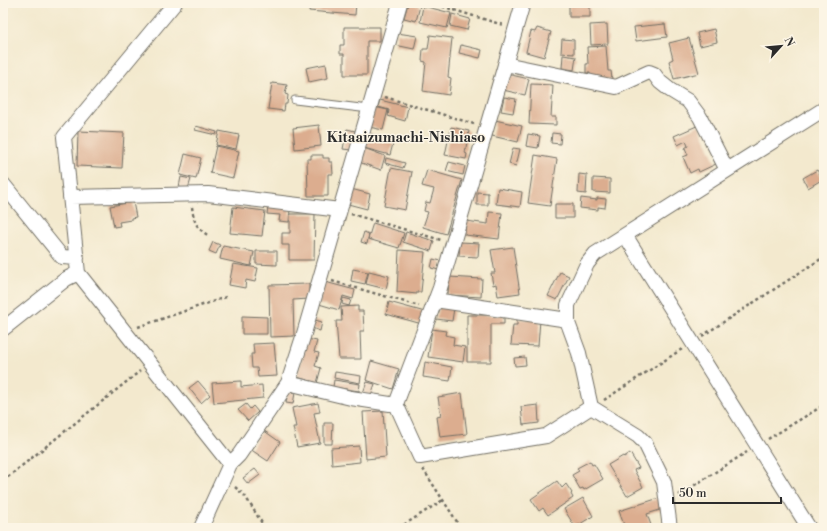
<svg xmlns="http://www.w3.org/2000/svg" width="827" height="531" font-family="'Libre Bodoni',serif">
  <style>
    .building { fill: #dcad8f }
    .lines { fill: none; stroke-linecap: round; stroke-linejoin: round }
    .lane-casing { stroke: #716e64; stroke-width: 9 }
    .street-casing { stroke: #716e64; stroke-width: 16 }
    .path { stroke: #716e64; stroke-width: 2.5; stroke-dasharray: 3 3; stroke-linecap: butt }
    .lane { stroke: #fff; stroke-width: 7 }
    .street { stroke: #fff; stroke-width: 14 }
    .labels { text-anchor: middle; dominant-baseline: central; stroke-width: 3; stroke-linejoin: round; paint-order: stroke }
    .quarter-label { font-size: 14px; font-weight: bold; fill: #2b2b2b; stroke: #fcf5e5 }
  </style>
  <rect width="100%" height="100%" fill="#fcf5e5"/>
  <filter id="ink" filterUnits="userSpaceOnUse"><feTurbulence type="fractalNoise" baseFrequency=".025" numOctaves="2"/><feDisplacementMap in="SourceGraphic" scale="8" xChannelSelector="R" yChannelSelector="G"/><feConvolveMatrix kernelMatrix="1 2 1 2 8 2 1 2 1" color-interpolation-filters="sRGB"/></filter>
  <filter id="wash" filterUnits="userSpaceOnUse"><feTurbulence type="fractalNoise" baseFrequency=".012" numOctaves="4" result="noise"/><feDisplacementMap in="SourceGraphic" scale="16" xChannelSelector="R" yChannelSelector="G"/><feGaussianBlur stdDeviation="0.9" result="paint"/><feColorMatrix in="noise" values="0 0 0 0 0 0 0 0 0 0 0 0 0 0 0 0 0 1.4 0 .05"/><feComposite in="paint" operator="in"/></filter>
  <g filter="url(#wash)">
    <rect width="100%" height="100%" fill="#f3e9ce"/>
    <g id="blocks">
      <!-- building -->
      <path class="building" d="M310,3H356L355,15L309,11Z
        M408,3L420,6L416,21L404,18Z
        M569,3H590V17H569Z
        M423,6L451,13L447,28L420,22Z
        M452,14L470,19L467,30L450,26Z
        M607,24L608,44L591,45L590,25Z
        M665,24L667,37L636,41L634,27Z
        M344,27H380V41H367V75H344V54H340V45H344Z
        M537,28L551,32L544,57L526,52L531,31L535,32Z
        M714,29L717,42L700,46L697,33Z
        M397,33L417,36L414,49L395,45Z
        M430,35L452,38L448,77L451,78L449,95L423,91L426,62L422,61L423,49H428Z
        M689,38L699,73L674,79L669,61L673,59L669,43Z
        M562,39L574,40V54L561,53Z
        M461,45L482,50L480,58L459,53Z
        M606,46L608,71H611L612,79L591,80L590,73H586V64H588L587,47Z
        M563,55L576,57L574,70L562,68Z
        M326,64L328,78L309,82L306,68Z
        M507,74L529,79L525,95L503,90Z
        M272,83L287,85L285,94L288,95L287,104H285L284,111L268,109Z
        M531,84L553,85L551,117H556V125L529,124Z
        M504,97L516,99L513,113L501,111Z
        M380,100L408,107L405,121L388,116L389,110L378,107Z
        M374,107L388,110L383,130L369,127Z
        M495,120L522,126L518,142L492,136Z
        M319,125L321,146L295,149L293,128Z
        M699,125L716,164L699,172L698,169L690,173L683,157L688,155L685,148L688,146L686,141L678,145L674,136Z
        M196,126L217,132L216,135L195,130Z
        M451,127L469,131L465,153L467,154L466,159L445,155Z
        M347,129L355,131L351,150L343,149Z
        M78,131L124,133L122,168L77,166Z
        M219,131L239,135L236,149L216,145Z
        M368,133L394,140L390,155L364,148Z
        M552,133L561,134L560,144L551,143Z
        M528,134L540,136L538,148L526,146Z
        M216,146L239,151L233,178L210,173Z
        M364,148L385,156L381,170L359,162Z
        M513,148L520,149L516,166L509,164Z
        M185,154L201,158L196,179L180,175Z
        M311,155H323V158H329V162H332L333,174H328V196H308L307,159H311Z
        M535,155L557,159L550,206L528,203Z
        M386,158L405,163L403,168L385,163Z
        M449,162L465,166L463,175L446,171Z
        M391,168L412,172L405,210L384,206Z
        M427,170L462,180L446,234L423,227L428,212L424,211L426,202L430,203L434,189L422,186Z
        M817,170L823,179L808,188L803,178Z
        M579,174L587,175L586,194L578,193Z
        M181,177L191,179L188,189L179,187Z
        M593,178L610,179V193L593,192Z
        M498,188L522,192L520,207L496,204Z
        M351,189L370,194L367,209L348,204Z
        M477,192L488,193V205H477Z
        M581,198L597,200V198L606,199L605,208L598,207V210L580,208Z
        M133,202L136,217L131,218V220L119,222L120,226L114,227L110,206Z
        M555,204H573V218H555Z
        M268,206L290,209L289,222L279,221L280,215L267,214Z
        M233,207L265,211L262,236L230,233Z
        M489,212L502,213L499,239L465,235L466,221L488,224Z
        M290,214H315L314,260H289V245H282V233H290Z
        M373,223L404,233L399,248L368,239Z
        M364,232L369,234L367,244L361,242Z
        M406,232L434,241L431,251L403,242Z
        M213,242L220,245L216,254L209,251Z
        M460,242L479,243L478,257L459,256Z
        M223,246L254,252L251,266L220,259Z
        M513,247L520,293L498,296L496,284L493,285L491,273H495L491,250Z
        M399,250L425,252L421,292H417V294L397,292Z
        M256,251H277V265L256,264Z
        M433,259L441,261L439,270L431,268Z
        M233,264L258,268L255,282L246,280L245,288L229,285Z
        M353,269L368,272L365,284L351,281Z
        M369,271L389,276L386,289L366,284Z
        M560,272L569,276L557,300L548,296Z
        M449,277L482,279L481,297L448,295Z
        M325,282L355,290L353,299L343,296L339,310L319,304Z
        M309,284V299L293,300L294,336L270,337L269,285Z
        M343,298L351,300L349,306L342,304Z
        M389,302L425,312L422,324L386,314Z
        M358,306V311H363L364,331H360L361,359H339L336,321H342L341,307Z
        M440,306L454,308L452,321L436,319Z
        M467,315H504V324H491V362H467Z
        M242,316L267,317V334H242Z
        M517,319L540,320L538,346L511,345L513,325H517Z
        M315,320L322,322L320,331L312,328Z
        M432,329L446,331L445,335L454,337L453,345L465,347L463,362L428,357Z
        M307,339L317,341L314,352L319,353L315,366L321,368L317,383L297,377Z
        M274,343L277,376L258,377L257,368H252L251,354H254L253,344Z
        M525,357L526,365L515,366L514,358Z
        M371,361L399,369L393,389L366,380Z
        M425,362L452,367L450,381L423,377Z
        M335,372L361,376L360,383L334,378Z
        M334,380L360,384L359,391L333,387Z
        M198,381L210,395L201,403L189,388Z
        M241,381V387L262,385L263,398L214,403L212,383Z
        M367,382L375,384L371,395L363,393Z
        M288,392L295,393L293,404L286,403Z
        M462,393L467,434L440,437L437,417L441,416L438,397Z
        M318,403L320,412L314,413L320,443L297,447L293,427H296L292,408Z
        M246,404L250,409L253,406L258,412L248,421L238,410Z
        M538,405L539,423L523,425L521,407Z
        M383,411L386,457L366,459L363,412Z
        M324,423H333L332,444H324Z
        M263,430L280,442L268,461L250,449Z
        M359,446L360,462L332,465L331,448Z
        M630,453L639,468L634,470L643,487L627,496L608,465L623,456L624,457Z
        M590,461L592,465L594,464L603,479L584,490L583,488L580,489L572,475L579,471L577,468Z
        M255,469L260,475L248,484L243,478Z
        M557,481L562,488L566,484L572,493L571,494L573,498L548,515L543,508L539,511L531,499Z
        M583,498L593,516L575,527L564,509Z
        M659,498L663,509L647,514L652,528H625L619,511Z"/>
    </g>
  </g>
  <g filter="url(#ink)">
    <use href="#blocks" fill-opacity="0" stroke="#716e64" stroke-width="1"/>
    <g class="lines">
      <defs>
        <path id="lane" d="M295,100L369,109"/>
        <path id="street" d="M175,3L64,137L78,273L230,464
          M505,64L616,87L649,72L654,74L660,82L670,90L688,101L700,117L727,170
          M3,184L62,257L77,258
          M70,197L208,194L340,210
          M625,235L809,528
          M435,300L568,320
          M3,329L66,279L78,273
          M288,383L351,398L390,404H396L440,288L523,3
          M396,404L420,457L546,436L591,407L579,353L568,323V305L587,264L595,254L824,109
          M591,407L638,436L645,443L664,482L670,528
          M201,528L230,464L239,455L288,383L303,337L400,3"/>
      </defs>
      <!-- lane casing -->
      <use href="#lane" class="lane-casing"/>
      <!-- street casing -->
      <use href="#street" class="street-casing"/>
      <!-- path -->
      <path class="path" d="M431,3L503,25
        M385,97L474,124
        M192,207C194,222 196,228 209,236
        M351,214L441,240
        M332,281L419,306
        M138,327L226,297
        M702,336L824,257
        M604,400L682,349
        M768,439L824,405
        M423,469L461,528
        M3,481L140,371
        M235,487L245,496L265,528
        M679,495L747,452
        M399,528L443,500"/>
      <!-- lane -->
      <use href="#lane" class="lane"/>
      <!-- street -->
      <use href="#street" class="street"/>
    </g>
  </g>
  <g class="labels">
    <!-- quarter labels -->
    <g class="quarter-label">
      <text x="406" y="138">Kitaaizumachi-Nishiaso</text>
    </g>
  </g>
  <!-- margin -->
  <rect width="827" height="531" fill="none" stroke="#fcf5e5" stroke-width="16"/>
  <!-- north arrow -->
  <g transform="translate(781 46) rotate(63)" stroke="#fcf5e5" stroke-width="3" paint-order="stroke">
  <path d="M0-3L7 15L0 10L-7 15Z" fill="#2b2b2b"/>
  <text y="-6" font-size="11" font-weight="bold" text-anchor="middle" fill="#2b2b2b">N</text>
  </g>
  <!-- scale -->
  <path d="M673 497v6h108v-6" fill="none" stroke="#2b2b2b" stroke-width="2"/>
  <text x="679" y="497" font-size="12" fill="#2b2b2b" stroke="#fcf5e5" stroke-width="3" paint-order="stroke">50 m</text>
</svg>
